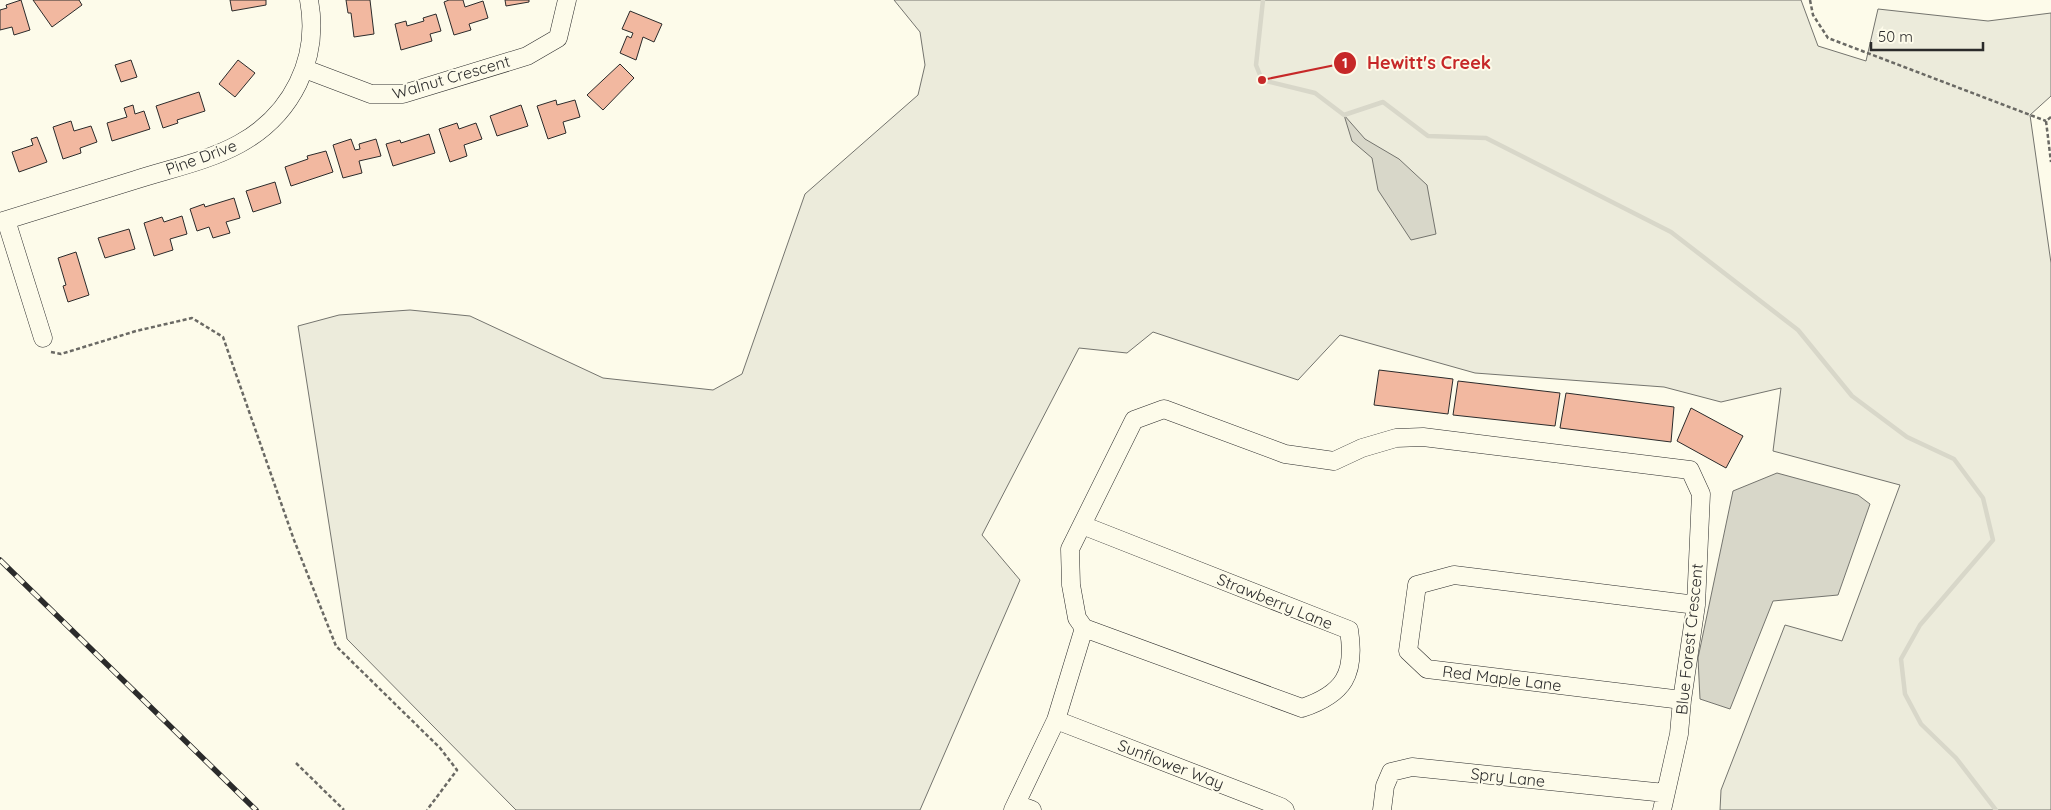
<svg xmlns="http://www.w3.org/2000/svg" width="2051" height="810" font-family="Quicksand,sans-serif">
  <style>
    .green { fill: #ecebdb; stroke: #74746e }
    .water { fill: #d8d7c9; stroke: #74746e }
    .lines { fill: none; stroke-linecap: round; stroke-linejoin: round }
    .stream { stroke: #d8d7c9; stroke-width: 4.5 }
    .building { fill: #f2b8a0; stroke: #2b2b2b }
    .minor-casing { stroke: #2b2b2b; stroke-width: 19 }
    .path { stroke: #6a6964; stroke-width: 2.5; stroke-dasharray: 4 2.5; stroke-linecap: butt }
    .minor { stroke: #fdfbea; stroke-width: 18 }
    .rail-casing { stroke: #2b2b2b; stroke-width: 5.5 }
    .rail { stroke: #fdfbea; stroke-width: 4; stroke-dasharray: 11; stroke-linecap: butt }
    .labels { text-anchor: middle; dominant-baseline: central; stroke-width: 4; stroke-linejoin: round; paint-order: stroke }
    .street-label { font-size: 16px; fill: #2b2b2b; stroke: #fdfbea }
    .leader { fill: none; stroke: #c62828; stroke-width: 2 }
    .callout-dot { fill: #c62828; stroke: #fdfbea; stroke-width: 2 }
    .mark-label { font-size: 15px; text-anchor: middle; font-weight: bold; fill: #fff }
    .callout-label { font-size: 18px; text-anchor: middle; font-weight: bold; fill: #c62828; stroke: #fdfbea; stroke-width: 4; stroke-linejoin: round; paint-order: stroke }
  </style>
  <rect width="100%" height="100%" fill="#fdfbea"/>
  <!-- green -->
  <path class="green" d="M894,0H1801L1818,46L1866,61L1878,9L1988,21L2051,13V96L2030,115L2051,263V810H1720L1721,790L1785,625L1842,641L1900,485L1773,451L1781,388L1721,402L1664,387L1475,373L1340,335L1298,380L1153,332L1127,353L1079,348L982,535L1020,580L920,810H516L347,639L298,326L339,315L410,310L470,316L603,378L713,390L742,374L805,194L918,95L925,65L920,32Z"/>
  <!-- water -->
  <path class="water" d="M1344,115L1365,139L1399,159L1427,185L1436,234L1411,240L1378,190L1372,158L1352,141Z
    M1777,473L1858,495L1870,504L1838,595L1773,601L1730,709L1700,699L1698,658L1733,491Z"/>
  <g class="lines">
    <!-- stream -->
    <path class="stream" d="M1263,0L1256,65L1262,80L1315,93L1344,115L1383,102L1428,136L1486,138L1671,232L1798,330L1852,396L1907,437L1954,459L1983,498L1993,540L1920,625L1901,659L1905,694L1921,724L1956,758L1996,810"/>
  </g>
  <!-- building -->
  <path class="building" d="M21,0L30,30L14,35L12,27L0,30V10L7,8L6,5Z
    M33,0H79L82,5L52,27Z
    M230,0H266V5L232,11Z
    M346,0H370L374,34L354,37L351,13H348Z
    M449,0H463L465,7L483,1L488,18L469,24L471,30L454,35L444,2Z
    M505,0H529V2L506,6Z
    M630,11L662,24L654,42L643,37L636,60L620,53L627,36L631,38L633,33L622,29Z
    M436,14L441,31L430,34L432,41L401,50L395,24L406,21L407,26L424,21L423,18Z
    M131,60L137,77L121,82L115,65Z
    M238,60L255,73L235,97L219,84Z
    M620,64L634,78L603,110L587,95Z
    M199,92L205,111L177,120L178,123L163,128L156,106Z
    M556,100L557,105L575,100L580,117L563,122L566,133L548,139L537,106Z
    M133,105L135,114L144,111L150,129L112,141L107,123L127,117L124,108Z
    M521,105L528,126L497,136L490,116Z
    M71,121L74,131L91,126L97,142L80,148L81,153L63,159L53,127Z
    M457,123L459,129L476,123L482,139L464,145L467,156L450,162L439,129Z
    M429,134L435,153L393,166L386,144L400,140L401,143Z
    M37,137L47,162L19,172L12,152L33,145L31,139Z
    M351,139L355,150L360,149L359,144L376,139L381,156L359,161L362,173L343,178L333,145Z
    M326,151L333,172L291,186L285,167L308,159L307,156Z
    M275,182L281,203L253,212L246,191Z
    M234,198L240,218L226,222L230,233L213,238L209,227L197,231L190,209L204,204L205,207Z
    M182,216L187,234L170,239L173,250L154,256L144,223L162,217L164,222Z
    M129,229L135,249L105,258L98,238Z
    M76,252L89,295L68,302L63,286L66,285L58,258Z
    M1379,370L1453,379L1448,414L1374,405Z
    M1458,381L1560,393L1555,426L1453,415Z
    M1566,393L1674,407L1671,442L1560,428Z
    M1691,408L1743,436L1726,468L1677,441Z"/>
  <g class="lines">
    <defs>
      <path id="minor" d="M305,69L371,94H403L527,56L558,38L567,0
        M6,220L43,338
        M0,222C45,208 90,194 135,180C169,169 208,161 239,144C292,115 320,59 309,0
        M1082,525L1349,630C1356,674 1344,694 1302,708L1084,628
        M1682,700L1427,669L1408,651L1417,585L1454,575L1696,605
        M1056,720L1281,807L1285,810
        M1016,804L1032,810
        M1013,810L1056,720L1084,628L1077,618L1071,585L1070,549L1134,420L1164,409L1285,454L1334,461L1362,448L1396,438L1423,437L1690,470L1701,494L1696,605L1682,700L1679,734L1662,810
        M1382,810L1385,786L1391,772L1412,767L1665,793"/>
    </defs>
    <!-- minor casing -->
    <use href="#minor" class="minor-casing"/>
    <!-- path -->
    <path class="path" d="M1810,0L1813,15L1828,38L2046,121
      M2051,117L2046,121L2051,162
      M51,352L61,354L136,331L192,318L223,337L294,540L336,646L440,748L457,770L427,810
      M296,763L344,810"/>
    <!-- minor -->
    <use href="#minor" class="minor"/>
    <defs>
      <path id="rail" d="M0,560L256,810"/>
    </defs>
    <!-- rail casing -->
    <use href="#rail" class="rail-casing"/>
    <!-- rail -->
    <use href="#rail" class="rail"/>
  </g>
  <g class="labels">
    <!-- street labels -->
    <g class="street-label">
      <text transform="translate(451 77) rotate(-16)">Walnut Crescent</text>
      <text transform="translate(201 157) rotate(-20)">Pine Drive</text>
      <text transform="translate(1275 601) rotate(22)">Strawberry Lane</text>
      <text transform="translate(1689 639) rotate(-84)">Blue Forest Crescent</text>
      <text transform="translate(1502 678) rotate(7)">Red Maple Lane</text>
      <text transform="translate(1171 764) rotate(21)">Sunflower Way</text>
      <text transform="translate(1508 777) rotate(6)">Spry Lane</text>
    </g>
  </g>
  <!-- callouts -->
  <path class="leader" d="M1262 80L1345 63"/>
  <g class="callout-dot">
    <circle cx="1262" cy="80" r="5"/>
    <circle cx="1345" cy="63" r="12"/>
  </g>
  <g class="mark-label">
    <text x="1345" y="68">1</text>
  </g>
  <g class="callout-label">
    <text x="1429" y="69">Hewitt's Creek</text>
  </g>
  <!-- scale -->
  <path d="M1871 42v8h112v-8" fill="none" stroke="#2b2b2b" stroke-width="2.5"/>
  <text x="1878" y="42" font-size="15" fill="#2b2b2b" stroke="#fdfbea" stroke-width="4" paint-order="stroke">50 m</text>
</svg>
